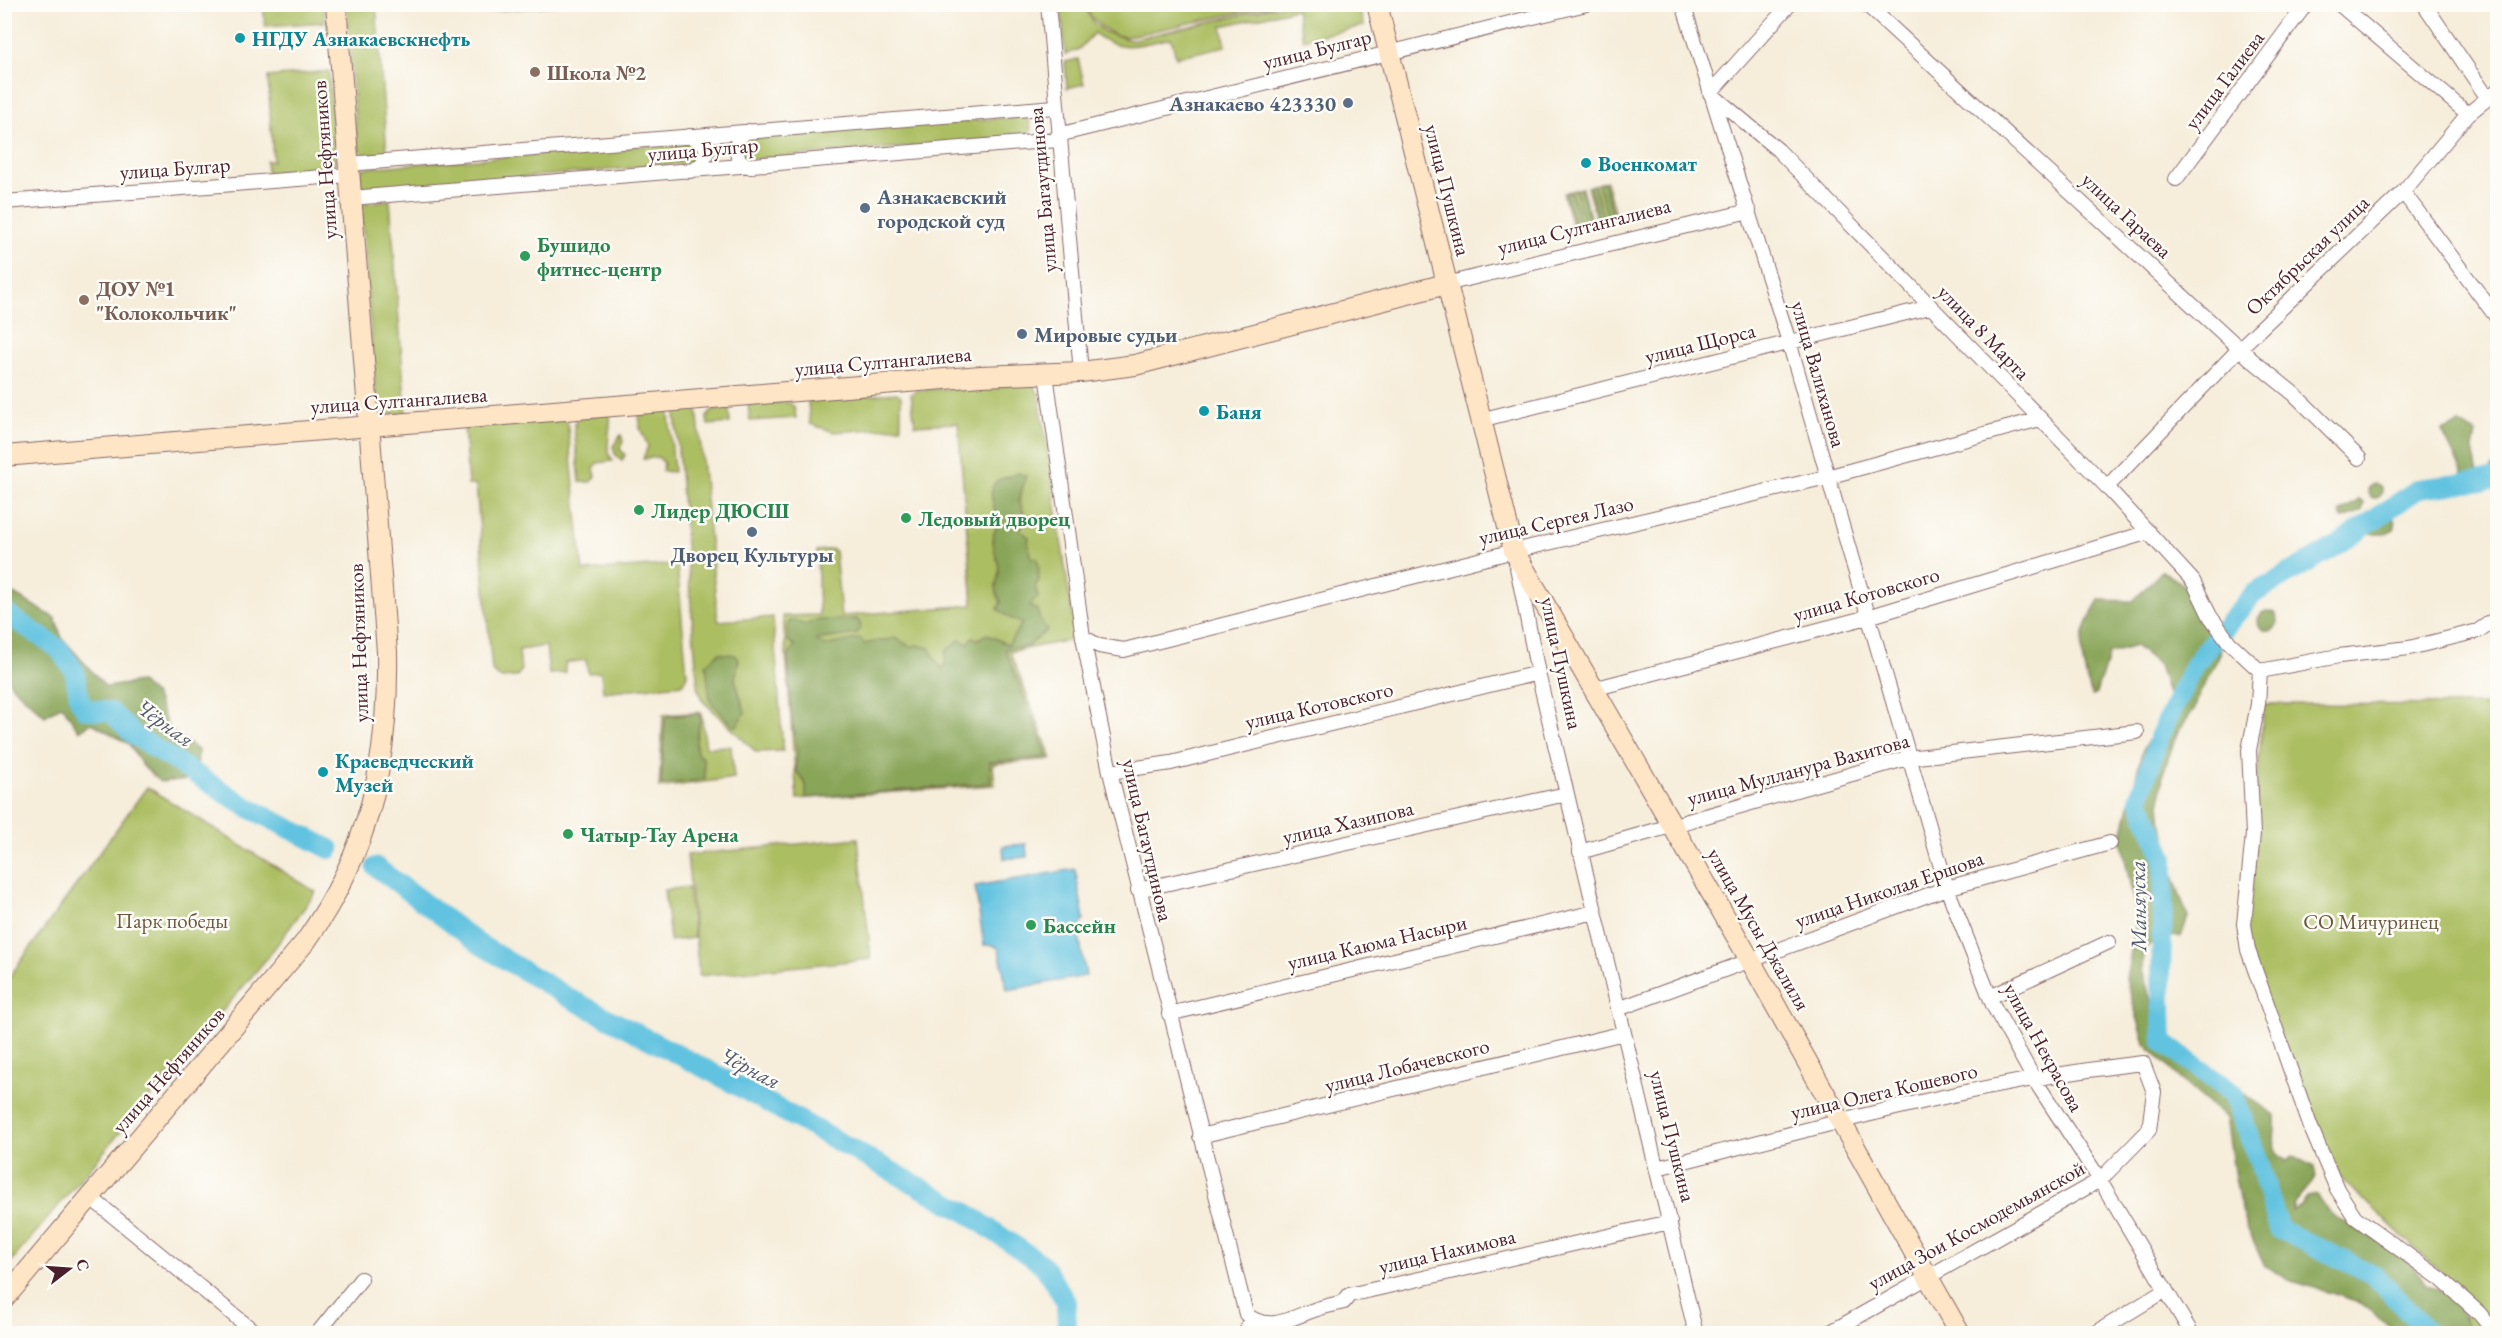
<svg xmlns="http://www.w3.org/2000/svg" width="2502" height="1338" font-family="'EB Garamond',serif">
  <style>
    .green { fill: #acbe62; stroke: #7b6e46; stroke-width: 1.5 }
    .forest { fill: #89a558; stroke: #6a6242; stroke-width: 1.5 }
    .water { fill: #62c3e0; stroke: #567186; stroke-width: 1.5 }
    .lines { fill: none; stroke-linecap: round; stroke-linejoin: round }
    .river { stroke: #62c3e0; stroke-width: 20 }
    .street-casing { stroke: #866768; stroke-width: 16 }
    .secondary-casing { stroke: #866768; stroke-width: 22 }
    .street { stroke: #fff; stroke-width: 14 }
    .secondary { stroke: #fee5c5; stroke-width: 20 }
    .culture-dot { fill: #0f9aa8; stroke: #fdfcf7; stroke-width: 2 }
    .education-dot { fill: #8d6e63; stroke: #fdfcf7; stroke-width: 2 }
    .service-dot { fill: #5c6f8a; stroke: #fdfcf7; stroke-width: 2 }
    .leisure-dot { fill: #2e9e5b; stroke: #fdfcf7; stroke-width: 2 }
    .labels { text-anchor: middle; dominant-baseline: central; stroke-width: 5; stroke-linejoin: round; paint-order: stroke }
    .culture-label { font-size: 21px; font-weight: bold; fill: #0d838f; stroke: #fdfcf7; text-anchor: start }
    .street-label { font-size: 21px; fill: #4a1f2b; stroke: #fdfcf7 }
    .education-label { font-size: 21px; font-weight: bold; fill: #785e54; stroke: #fdfcf7; text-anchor: start }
    .service-label { font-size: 21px; font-weight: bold; fill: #4e5e75; stroke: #fdfcf7; text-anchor: start }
    .leisure-label { font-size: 21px; font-weight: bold; fill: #27864d; stroke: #fdfcf7; text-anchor: start }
    .park-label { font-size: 21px; fill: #6c573e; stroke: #fdfcf7 }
    .water-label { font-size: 22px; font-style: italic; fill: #52586a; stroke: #fdfcf7 }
  </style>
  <rect width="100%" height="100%" fill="#fdfcf7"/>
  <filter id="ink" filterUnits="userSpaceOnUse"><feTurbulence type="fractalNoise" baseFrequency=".0167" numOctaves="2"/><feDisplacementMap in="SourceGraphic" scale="12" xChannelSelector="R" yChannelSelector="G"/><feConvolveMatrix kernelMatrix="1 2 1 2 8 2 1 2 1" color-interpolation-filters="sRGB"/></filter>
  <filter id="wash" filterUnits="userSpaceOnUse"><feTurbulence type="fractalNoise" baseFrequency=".008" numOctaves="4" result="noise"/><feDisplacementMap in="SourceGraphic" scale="24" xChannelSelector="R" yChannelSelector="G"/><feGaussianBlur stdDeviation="1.35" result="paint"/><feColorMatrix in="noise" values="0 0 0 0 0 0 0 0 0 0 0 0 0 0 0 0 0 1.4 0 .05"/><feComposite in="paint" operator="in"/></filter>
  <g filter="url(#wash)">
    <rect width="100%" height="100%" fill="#f6edda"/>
    <!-- green -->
    <path class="green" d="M263,5H324L325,22L265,26Z
      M346,5H376L387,154L364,155L357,148Z
      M462,5V4L557,5L471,13L466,11Z
      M1084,5V4L1274,5L1125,37C1106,34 1093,21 1084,5Z
      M1283,5H1358L1364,26L1303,39L1296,9L1222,26L1226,46L1176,57L1171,38C1143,44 1118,54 1094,33L1079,49L1065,55L1061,5H1083L1094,23L1105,32L1130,40Z
      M1078,59L1084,84L1067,88L1065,62Z
      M329,71L335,163L323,169L267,173L266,161H273L268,77Z
      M1028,116L1031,130L1027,137L746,160L742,158L741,141L745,138Z
      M690,142C696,147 698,158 691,163L368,191L359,184V175L363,168Z
      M1606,181L1617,221L1598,227L1587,187Z
      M1582,188L1593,228L1574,233L1563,193Z
      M390,200L406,413L386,415L377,411L361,209L365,203Z
      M1032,384L1039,394L1076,639L1010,652L1052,759L993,764L995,785L797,799L783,616L819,615L817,551L832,549L835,551L841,616L973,605L958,423L915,425L911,394L918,390Z
      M897,393L901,396V427L834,432L810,424L808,402L810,400Z
      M788,402L794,407L796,418L750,421L748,405Z
      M697,408L718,621L773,617L783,751L756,752L702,700L698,689L675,412L676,410Z
      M729,408L730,423L708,425L707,417L712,411Z
      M666,410L669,414L674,472L662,471L664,463L658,457L643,459L648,446L640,428L639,411Z
      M610,413C612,429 603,449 613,461L597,463L594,469L596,476L591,482H580L574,427L577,418Z
      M567,419L583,571L677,564L687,675L683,684L603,692L601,672L588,673L586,660L565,663V673L549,674L546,646L519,650L521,671L516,677L501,678L492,671L476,485H468L464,427Z
      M621,435L623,441L620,449L625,455L622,460L615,454L613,446Z
      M2264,704L2497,705V1333H2463L2466,1296L2336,1174L2240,940L2251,849Z
      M701,712L706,747L731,746L734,778L659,788L663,715Z
      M147,787L316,892L268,957L5,1269V983Z
      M858,838L871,959L699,976L687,855Z
      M688,887L694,938L670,941L664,890Z"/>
    <!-- forest -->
    <path class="forest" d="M1604,182L1615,222L1609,223L1598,184Z
      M1594,185L1605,224L1600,226L1589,186Z
      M1581,188L1592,228L1586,230L1575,190Z
      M1571,191L1582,231L1576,232L1565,193Z
      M2459,424L2476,433L2473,449L2478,475L2488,477L2491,468L2497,465V496L2490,482L2465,477L2442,431Z
      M1018,473L1026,476L1019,500L1026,519L1020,530L1029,537L1028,544L1032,558H1037C1040,565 1038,574 1039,581L1035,586L1038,597L1029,606L1038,610L1039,618L1047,630L1027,647L1005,649L1048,757L990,762L991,783L806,798V785L796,770L797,751L791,716L788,657L795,645L788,641L787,626L790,621L794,620L805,625L817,620L857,619L861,625L857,634L816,640L825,646L860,638L864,644L895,638L911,647L917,645L929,648L941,668L945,665L946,651L960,640L968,644L972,637L978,639L987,634L1008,645L1022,623L1010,618L998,609L1001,602C990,584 1001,578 999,567C997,557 993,550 993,539C993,533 997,528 997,521C996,508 986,494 996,481Z
      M2368 491a7 7 0 1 1 14 0a7 7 0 1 1-14 0Z
      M2359,500L2364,503L2362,511L2342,519L2340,512Z
      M2376,513L2393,517C2402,537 2380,534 2369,534C2362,534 2363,539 2356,540L2354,538C2356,526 2365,517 2376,513Z
      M2162,571L2180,582L2194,595L2201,621L2221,645L2220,654L2198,697L2195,708L2177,733L2163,774L2160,803L2162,825L2169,848L2173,876L2188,917L2181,937L2167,936L2146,947L2143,951L2142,970L2157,1021L2185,1054L2275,1115C2277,1133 2267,1152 2287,1161L2293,1156L2314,1167L2316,1177L2294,1203L2292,1211L2300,1206L2306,1197L2317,1195C2322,1202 2327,1212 2334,1216C2367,1237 2407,1248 2426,1285L2446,1293L2460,1305C2460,1317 2467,1322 2469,1333H2394L2392,1328L2357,1301L2289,1280L2264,1265L2245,1223L2235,1178L2226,1118L2179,1078L2145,1044L2126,979L2137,918L2121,839L2142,752L2170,700L2159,665L2135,646L2108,654C2107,669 2099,679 2096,694L2092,696C2078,655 2077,637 2099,600L2133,601Z
      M5,589L55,618L62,638L106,687L140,682L155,695L170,730L198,750L197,770L185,780L160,782L142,765L129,744L92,723L79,731L62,705L45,716L11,685L5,672Z
      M2258 621a10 10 0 1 1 20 0a10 10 0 1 1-20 0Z
      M719,653L735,655L739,659L735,679L745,713L737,726H733L710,701L706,664Z
      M700,714C701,729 692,740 698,755L703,758L705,779L661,785L665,719L668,716Z"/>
    <!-- water -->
    <path class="water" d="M1026,844L1027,857L1004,859L1003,846Z
      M1075,869L1084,919L1078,931L1086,976L1007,990L999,949L993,945H984L975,886Z"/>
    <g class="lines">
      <!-- river -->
      <path class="river" d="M4,612L59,649L74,670L80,701L85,709L111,712L134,735L247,807L330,849
        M376,867L479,944L571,999L721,1077L967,1213L1043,1265L1066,1302L1067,1334
        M2430,1334L2374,1275L2279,1229L2260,1165L2233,1093L2163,1042L2161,974L2164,858L2139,799L2159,737L2195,663L2253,594L2336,546L2418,489L2498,479"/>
    </g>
  </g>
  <g filter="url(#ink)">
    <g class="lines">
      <defs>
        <path id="street" d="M1048,4L1081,372
          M1683,4L1789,342L1947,888L1993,1005L2034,1079L2100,1180L2192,1334
          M1790,4L1710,93L1778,150L2107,487L2193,581L2210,616L2229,642L2260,671
          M1866,4L2252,360L2294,394L2359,458
          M2339,4L2468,114
          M2424,4L2487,97
          M749,131C736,137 733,148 740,161L751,167
          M1058,135L1586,4
          M689,136L704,143L707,152L702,164L690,171
          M348,164L1055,107
          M2176,179L2306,4
          M2403,192L2498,319
          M351,198L1058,140
          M4,202L349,175
          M1446,284L1749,211
          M1046,374L1083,637L1110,772L1246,1314C1269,1335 1296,1315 1317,1309C1326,1306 1335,1304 1344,1302L1349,1295L1670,1222
          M1480,420L1930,307
          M2107,487L2240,348L2403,192L2468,114L2498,90
          M1516,562L1538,673L1696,1334
          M1083,637L1099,646L1124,650L1514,551L1827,477L2040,419
          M2260,671L2258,704L2249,750L2253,834L2244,924L2248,950L2311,1128L2337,1189L2355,1217L2441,1279L2479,1313L2496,1334
          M2260,671L2339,656L2409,648L2478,631L2498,617
          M1593,689L1868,617L2149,532
          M1110,772L1171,763L1538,673
          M1580,852L1908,758L2137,732
          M1138,890L1566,794
          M1990,997L2109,942
          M1618,1009L1947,888L2110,843
          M1169,1014L1595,912
          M1200,1136L1624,1033
          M1657,1168C1817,1128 1978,1081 2143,1063L2154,1092L2149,1130L2100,1180L1827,1334
          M90,1197L257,1334
          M317,1334L361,1279
          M1246,1334L1250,1318
          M2094,1334L2166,1290"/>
        <path id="secondary" d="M1377,4L1514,551L1750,960L1960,1334
          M4,456L981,376L1081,372L1135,365L1446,284
          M4,1299L306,941C370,850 389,762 387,652L336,4"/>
      </defs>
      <!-- street casing -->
      <use href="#street" class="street-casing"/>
      <!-- secondary casing -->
      <use href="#secondary" class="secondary-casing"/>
      <!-- street -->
      <use href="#street" class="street"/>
      <!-- secondary -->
      <use href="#secondary" class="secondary"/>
    </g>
  </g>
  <!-- markers -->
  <g class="culture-dot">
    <circle cx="240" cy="38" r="6"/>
    <circle cx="1586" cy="163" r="6"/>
    <circle cx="1204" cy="411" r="6"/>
    <circle cx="323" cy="772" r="6"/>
  </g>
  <g class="education-dot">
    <circle cx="535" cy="72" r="6"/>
    <circle cx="84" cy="300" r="6"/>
  </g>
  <g class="service-dot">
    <circle cx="1348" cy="103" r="6"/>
    <circle cx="865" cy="208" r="6"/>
    <circle cx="1022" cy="334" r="6"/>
    <circle cx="752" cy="532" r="6"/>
  </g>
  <g class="leisure-dot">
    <circle cx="525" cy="256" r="6"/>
    <circle cx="639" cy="510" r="6"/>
    <circle cx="906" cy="518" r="6"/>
    <circle cx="568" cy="834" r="6"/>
    <circle cx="1031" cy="925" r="6"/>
  </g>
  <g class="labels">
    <!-- culture labels -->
    <g class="culture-label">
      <text x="252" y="38">НГДУ Азнакаевскнефть</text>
      <text x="1598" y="163">Военкомат</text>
      <text x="1216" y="411">Баня</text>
      <text x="335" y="760">Краеведческий<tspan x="335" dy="24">Музей</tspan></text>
    </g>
    <!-- street labels -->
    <g class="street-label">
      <text transform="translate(1317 49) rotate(-14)">улица Булгар</text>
      <text transform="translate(2224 80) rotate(-53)">улица Галиева</text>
      <text transform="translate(703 149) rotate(-5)">улица Булгар</text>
      <text transform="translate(324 160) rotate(-94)">улица Нефтяников</text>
      <text transform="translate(175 168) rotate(-4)">улица Булгар</text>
      <text transform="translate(1042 190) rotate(-95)">улица Багаутдинова</text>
      <text transform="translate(1448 190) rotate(76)">улица Пушкина</text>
      <text transform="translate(2127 215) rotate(43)">улица Гараева</text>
      <text transform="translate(1584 226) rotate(-14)">улица Султангалиева</text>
      <text transform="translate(2307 255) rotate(-44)">Октябрьская улица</text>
      <text transform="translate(1984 332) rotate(46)">улица 8 Марта</text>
      <text transform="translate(1700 343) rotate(-14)">улица Щорса</text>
      <text transform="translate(883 361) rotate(-5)">улица Султангалиева</text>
      <text transform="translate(1819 374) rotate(74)">улица Валиханова</text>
      <text transform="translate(399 400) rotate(-4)">улица Султангалиева</text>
      <text transform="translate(1556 520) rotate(-13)">улица Сергея Лазо</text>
      <text transform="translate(1866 594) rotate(-16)">улица Котовского</text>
      <text transform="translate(358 643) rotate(-92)">улица Нефтяников</text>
      <text transform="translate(1562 663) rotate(78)">улица Пушкина</text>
      <text transform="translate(1319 705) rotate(-13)">улица Котовского</text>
      <text transform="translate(1798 769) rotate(-15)">улица Мулланура Вахитова</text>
      <text transform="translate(1348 822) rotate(-13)">улица Хазипова</text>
      <text transform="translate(1148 840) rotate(77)">улица Багаутдинова</text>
      <text transform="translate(1889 889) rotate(-19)">улица Николая Ершова</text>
      <text transform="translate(1759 929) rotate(60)">улица Мусы Джалиля</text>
      <text transform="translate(1377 942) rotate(-13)">улица Каюма Насыри</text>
      <text transform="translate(2044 1047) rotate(61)">улица Некрасова</text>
      <text transform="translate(1407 1065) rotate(-14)">улица Лобачевского</text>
      <text transform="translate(168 1070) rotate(-49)">улица Нефтяников</text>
      <text transform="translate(1884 1091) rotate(-13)">улица Олега Кошевого</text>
      <text transform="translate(1673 1136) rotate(76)">улица Пушкина</text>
      <text transform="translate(1976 1225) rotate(-29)">улица Зои Космодемьянской</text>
      <text transform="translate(1447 1251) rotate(-13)">улица Нахимова</text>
    </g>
    <!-- education labels -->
    <g class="education-label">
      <text x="547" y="72">Школа №2</text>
      <text x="96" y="288">ДОУ №1<tspan x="96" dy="24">"Колокольчик"</tspan></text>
    </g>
    <!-- service labels -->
    <g class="service-label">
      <text x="1336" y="103" text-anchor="end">Азнакаево 423330</text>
      <text x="877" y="196">Азнакаевский<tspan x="877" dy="24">городской суд</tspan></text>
      <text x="1034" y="334">Мировые судьи</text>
      <text x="752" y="554" text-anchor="middle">Дворец Культуры</text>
    </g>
    <!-- leisure labels -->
    <g class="leisure-label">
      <text x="537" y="244">Бушидо<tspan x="537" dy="24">фитнес-центр</tspan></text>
      <text x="651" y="510">Лидер ДЮСШ</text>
      <text x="918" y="518">Ледовый дворец</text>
      <text x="580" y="834">Чатыр-Тау Арена</text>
      <text x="1043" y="925">Бассейн</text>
    </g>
    <!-- park labels -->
    <g class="park-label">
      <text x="172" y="920">Парк победы</text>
      <text x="2371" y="921">СО Мичуринец</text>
    </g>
    <!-- water labels -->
    <g class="water-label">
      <text transform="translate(165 723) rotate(36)">Чёрная</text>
      <text transform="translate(2138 906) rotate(-91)">Маняуска</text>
      <text transform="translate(750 1068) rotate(28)">Чёрная</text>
    </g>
  </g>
  <!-- margin -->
  <rect width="2502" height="1338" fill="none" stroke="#fdfcf7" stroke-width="24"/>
  <!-- north arrow -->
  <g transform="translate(69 1269) rotate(73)" stroke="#fdfcf7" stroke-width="4.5" paint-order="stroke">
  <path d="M0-4.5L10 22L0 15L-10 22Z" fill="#4a1f2b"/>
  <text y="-9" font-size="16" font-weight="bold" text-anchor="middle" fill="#4a1f2b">С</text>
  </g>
</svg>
